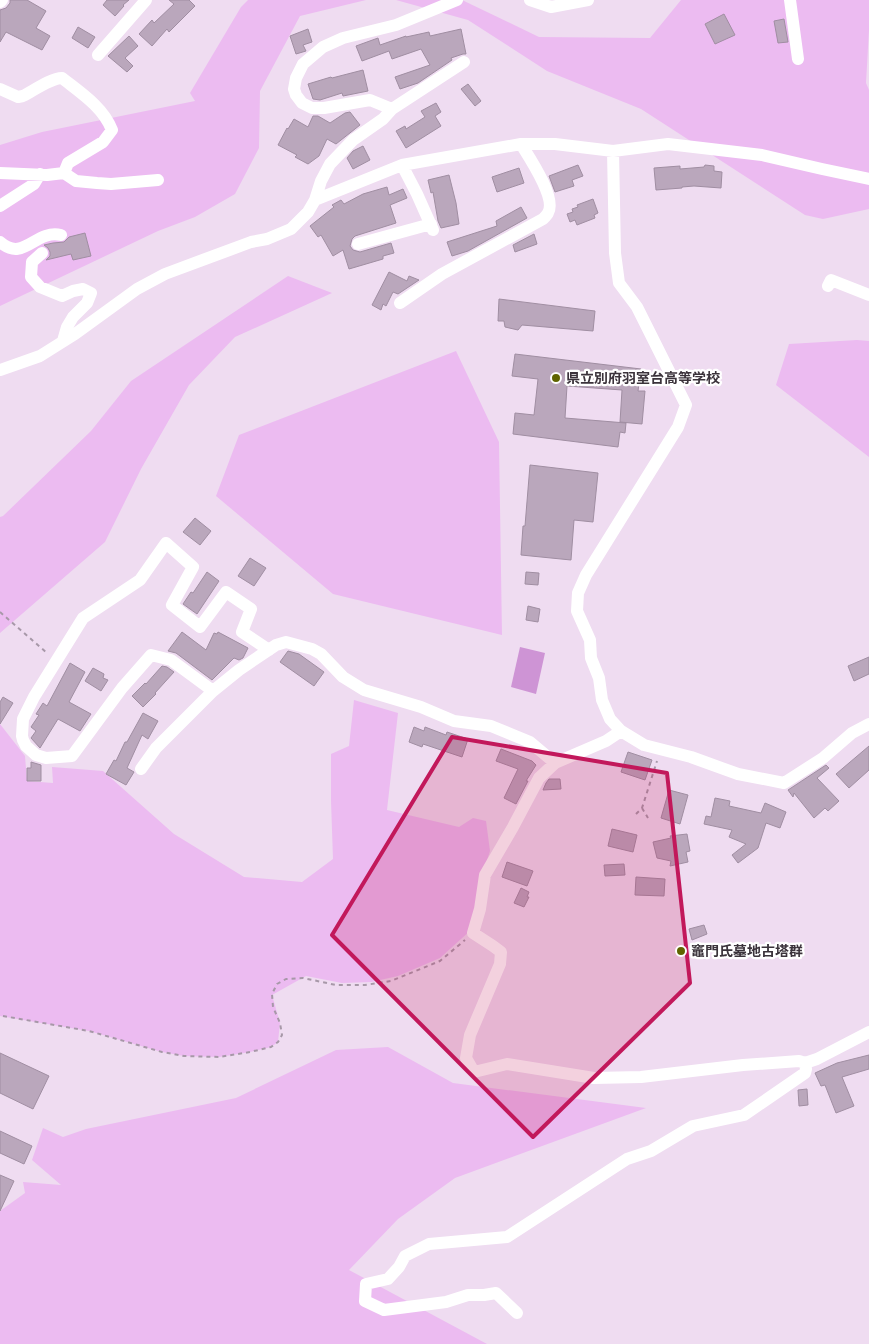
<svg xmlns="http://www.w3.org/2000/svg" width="869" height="1344" font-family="'Roboto Condensed','Noto Sans JP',sans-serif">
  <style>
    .green { fill: #ecbbf1 }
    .water { fill: #ce94d5 }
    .building { fill: #baa7bc; stroke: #a08ea2 }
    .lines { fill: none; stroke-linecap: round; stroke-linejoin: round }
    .path { stroke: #a798a8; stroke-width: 2; stroke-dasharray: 4 4; stroke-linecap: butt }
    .minor { stroke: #fff; stroke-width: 12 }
    .marked { fill: #c2185b; fill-opacity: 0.2; stroke: #c2185b; stroke-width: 4; stroke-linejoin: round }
    .poi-dot { fill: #5f6400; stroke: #fff; stroke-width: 2 }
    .labels { text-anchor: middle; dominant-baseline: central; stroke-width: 4.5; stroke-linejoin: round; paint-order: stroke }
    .poi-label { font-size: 14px; font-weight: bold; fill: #3b333b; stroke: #fff; text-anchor: start }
  </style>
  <rect width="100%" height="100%" fill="#efdcf1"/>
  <!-- green -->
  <path class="green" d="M248,0H366L300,16L260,91L259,148L235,194L195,217L158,231L0,306V145L42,132L195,101L190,93L241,7Z
    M396,0H462L539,37L650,38L681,0H869V30L866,83L869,90V209L823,219L805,215L641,109L547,71L468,20Z
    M288,276L332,293L235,337L189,385L141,469L105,542L0,633V517L3,516L91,431L131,381Z
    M857,340L869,341V457L776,385L789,344Z
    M456,351L499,442L502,635L333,594L216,496L239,435Z
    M354,700L398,713L387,810L459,827L473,818L486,821L490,851L478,888L471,930L440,958L398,976L371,982L342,983L306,976L272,995L280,1023L278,1042L271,1047L250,1052L219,1057L184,1056L162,1052L89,1031L0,1016V724L25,756L27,781L53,783L52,767L103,771L174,834L244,877L302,882L333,859L331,801V754L349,746Z
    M388,1047L453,1083L646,1108L455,1178L398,1219L349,1270L487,1344H0V1211L25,1193L23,1182L61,1185L32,1160L43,1128L63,1137L86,1129L236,1098L336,1050Z"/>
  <!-- water -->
  <path class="water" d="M520,647L545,653L536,694L511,687Z"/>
  <!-- building -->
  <path class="building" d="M10,0H27L46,11L36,28L50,36L42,50L6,32L0,42V10L6,8L10,3Z
    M107,0H129L123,5L124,6L115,16L103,5Z
    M169,0H189L195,6L169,32L167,29L152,46L139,34L152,20L154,23L174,4Z
    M724,14L735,35L715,44L705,24Z
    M784,19L788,42L778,43L774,21Z
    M78,27L95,37L88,48L72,38Z
    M308,29L312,42L303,45L306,51L296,54L290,36Z
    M461,29L466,54H463L451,58L452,60L418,83L400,89L395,77L430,65L421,49L392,59L389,51L362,61L356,46L378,38L380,45L406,36V37L429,32L430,36Z
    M129,36L138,46L125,58L133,66L127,72L108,56Z
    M363,70L368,91L343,96L342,93L320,100L313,99L308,84L331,77L332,78Z
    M468,84L481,101L475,106L461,89Z
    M436,103L441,112L435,116L441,126L406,148L396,131L405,126L406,129L425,117L421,111Z
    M350,112L360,125L336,144L327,139L319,156L308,164L295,157L297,155L278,145L287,128L288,129L294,119L308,127L313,116H318L330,123L345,113Z
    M363,146L370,160L353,169L347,158L353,151Z
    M578,165L583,176L572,180L574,186L555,192L549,176Z
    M705,165L714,166V171L722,172L721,188L694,186L682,187V188L656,190L654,168L680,166V169L704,167Z
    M519,168L524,183L497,192L492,177Z
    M449,175L456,203L459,224L441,228L438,221L433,192L431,193L428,180Z
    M387,187L389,195L403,189L407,198L390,205L396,223L355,236L352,239L350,246L353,250L360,252L391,243L394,253L383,256V259L349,269L343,250L333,256L321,235L318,237L310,226L334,207L332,205L341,200L344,204L363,194Z
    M593,199L598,213L594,215L595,218L577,225L575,220L570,222L567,214L573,212L572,209L578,207L577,205Z
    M521,207L527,218L468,251L452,256L447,242L497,226L496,221Z
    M85,233L91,256L73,260L71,254L46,260L50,256V252L48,248L44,245L53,243L64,242L69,237Z
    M534,234L537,244L515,252L513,245Z
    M389,272L407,281L409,276L419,280L398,294L393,292L386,306L383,304L381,310L372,305Z
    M499,299L595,311L593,331L522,325L518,330L505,327L504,321H498Z
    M515,354L641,369L638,391H645L642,424L620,422L622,390L567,386L565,418L626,423L625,433L620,432L618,447L513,434L515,413L534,415L538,379L512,376Z
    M530,465L598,473L593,522L574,520L571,560L521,555L523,526H525Z
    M195,518L211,531L200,545L183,532Z
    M250,558L266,568L254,586L238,576Z
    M207,572L219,581L197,614L183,604L191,592L193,593Z
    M526,572L539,573L538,585L525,584Z
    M528,606L540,609L538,622L526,620Z
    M182,632L206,650L214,633L217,634L218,632L248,648L243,658L239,660L234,658L212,680L176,653L168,651Z
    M288,651L299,654L324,672L314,686L280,662Z
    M869,657V674L854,681L848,666Z
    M70,663L85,672L69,702L91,714L80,731L58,719L40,748L31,738L36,731L31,727L39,715L36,714L43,703L47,706Z
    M162,666L167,667L174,672L155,693L156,694L143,707L132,696L145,683L146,684Z
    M93,668L104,674L103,678L108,680L101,691L85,681Z
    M3,697L13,703L0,724V702Z
    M143,713L158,721L148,739L142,735L127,768L134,772L126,785L106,774L114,760L116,761L125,742H127Z
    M414,727L424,731L425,727L446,735L447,732L468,739L462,757L423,744L422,747L409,742Z
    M869,746V770L849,788L836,774Z
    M501,749L532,761L536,765L526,781H528L516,804L504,798L518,769L496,761Z
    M628,752L652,760L645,780L621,772Z
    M31,762L41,765V781H27V768H31Z
    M826,765L829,768L817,778L839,801L828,811L825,808L814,818L794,793L793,797L788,790Z
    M549,779H560L561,789L543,790L546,783Z
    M669,790L688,795L680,824L661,818Z
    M715,798L730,801L729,806L761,813L765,803L786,812L780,828L766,823L758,848L738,863L732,855L746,844L729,837L732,830L704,824L706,816L711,817Z
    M612,829L637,835L633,852L608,846Z
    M687,834L690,851L686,852L688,862L670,866L671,861L657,858L653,842L671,838L670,836Z
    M507,862L533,871L527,886L502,877Z
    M624,864L625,875L605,876L604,865Z
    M636,877L665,879L664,896L635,895Z
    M521,888L529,892L527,897H529L524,907L514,903Z
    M704,925L707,934L692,940L689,929Z
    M0,1053L49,1076L33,1109L0,1093Z
    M869,1055V1069L842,1077L854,1106L836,1113L825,1085L821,1086L815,1073L837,1063Z
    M807,1089L808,1105L799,1106L798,1090Z
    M0,1131L32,1146L24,1164L0,1153Z
    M0,1175L14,1181L0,1211Z"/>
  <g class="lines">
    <!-- path -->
    <path class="path" d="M0,612L47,653
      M642,808L648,818
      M636,814L642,808L657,761
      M3,1016L89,1031L162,1052L184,1056L219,1057L250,1052L271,1047L278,1042L282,1035L280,1023L273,1007L272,994L277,984L286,979L303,978L336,985H365L391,981L440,961L465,940"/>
    <!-- minor -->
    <path class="minor" d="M530,0L551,7L588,0
      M790,0L798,59
      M0,2L2,0
      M98,55L146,0
      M0,89L18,97L23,96C33,91 51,78 62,78C81,93 103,107 112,130L103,142L68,163L64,173L76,181L97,183L111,184L158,180
      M392,109L370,100L324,108H312L302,103L296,95L294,89L296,78L303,64L323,47L343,38L396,25L457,0
      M613,151L615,253L619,283L637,307L686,405L678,427L586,575L578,593L577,611L590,640L591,658L599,678L602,700L610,719L621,731L644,745L691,757L738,774L784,783L823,758L852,733L869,724
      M402,165L417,194L433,230
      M0,173L47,175L64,173
      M315,200L402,165L521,144H555L613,151L668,144L762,155L822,169L869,179
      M0,206L34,184L40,174
      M0,242C24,263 35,229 61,235
      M358,244L431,224
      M42,253L32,262L31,277L40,287L62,296L73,291L83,289L91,293L87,303L73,317L67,327L63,341
      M828,286L831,280L869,295
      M400,303L442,274L543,219C545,217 547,215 548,213C557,198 529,157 521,144
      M0,370L40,356L75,334L137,289L165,274L251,242L267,239L291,229L308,212L315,200L321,181L330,164L353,140L383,119L392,109L464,62
      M213,691L171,660L151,655L122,688L72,756L46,758L36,755L26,746L23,740L22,736L23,719L34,697L83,618L140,580L166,543L193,567L172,605L200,627L226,592L251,609L242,632L269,650
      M621,731L606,741L555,763L539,778L513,827L485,875L480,909L473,933L493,946L501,952L500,964L470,1035L466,1058L474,1072L507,1064L594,1078L641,1077L743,1065L799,1061L805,1063L817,1059L869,1032
      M141,769L156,748L213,691L239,670L276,645L286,642L312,649L321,654L343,677L364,690L421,707L454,721L491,726L530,742L555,763
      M517,1313L496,1293L484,1295H468L446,1302L384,1310L365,1301L366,1284L388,1279L399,1267L405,1256L429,1244L507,1237L627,1159L651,1151L693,1126L744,1115L805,1073L806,1069L805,1063"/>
  </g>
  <!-- marked area -->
  <path class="marked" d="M452,737L667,773L690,983L533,1137L332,935Z"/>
  <!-- markers -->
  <g class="poi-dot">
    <circle cx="556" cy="378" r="5"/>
    <circle cx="681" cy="951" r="5"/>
  </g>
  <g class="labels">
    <!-- poi labels -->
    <g class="poi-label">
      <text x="566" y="378">県立別府羽室台高等学校</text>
      <text x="691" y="951">竈門氏墓地古塔群</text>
    </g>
  </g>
</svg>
